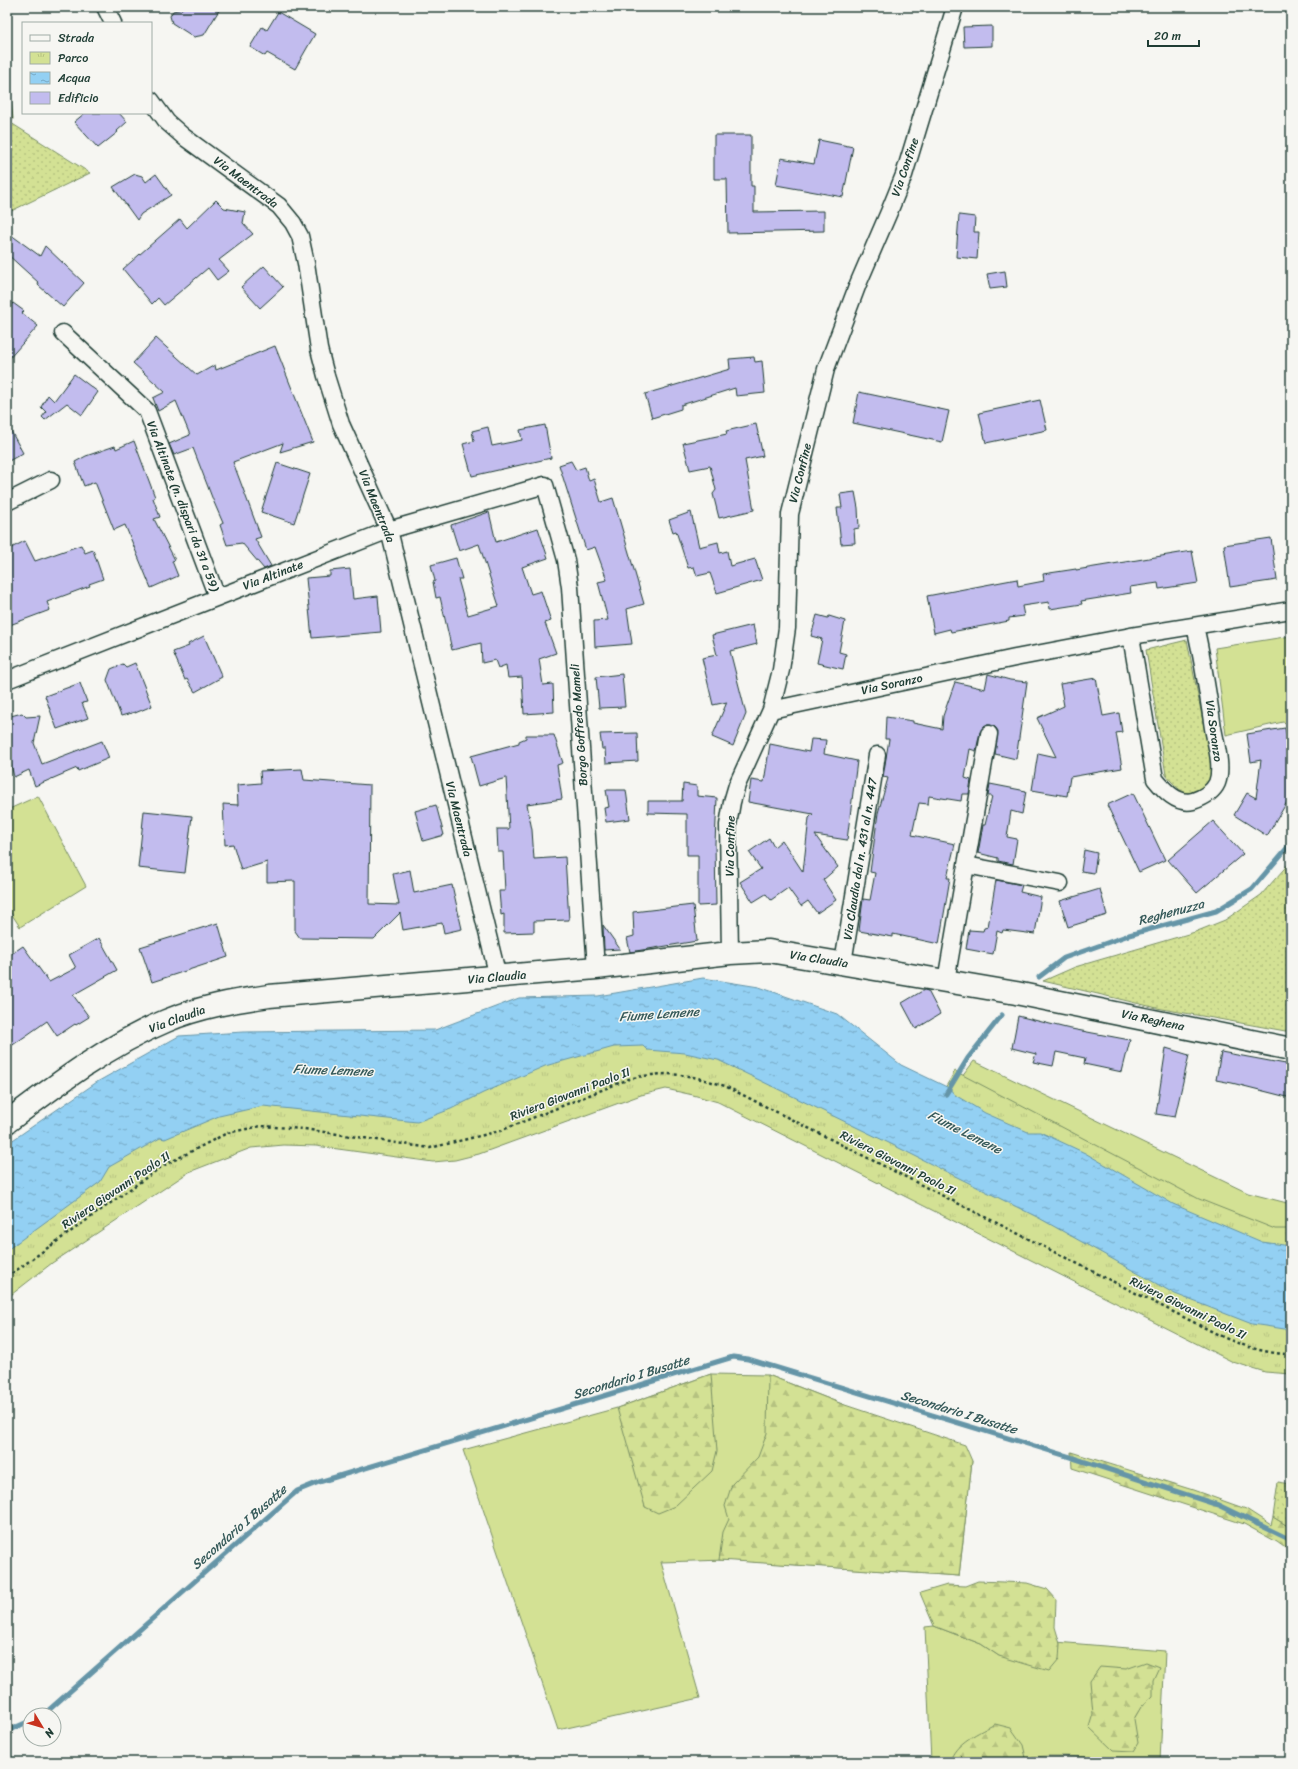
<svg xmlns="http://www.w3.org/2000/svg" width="1298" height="1769" font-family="Sriracha,sans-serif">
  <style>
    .grass { fill: #d3e194; stroke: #798f64 }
    .forest { fill: url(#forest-firs); stroke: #798f64 }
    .park { fill: url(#park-tufts); stroke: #798f64 }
    .garden { fill: url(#garden-dots); stroke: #798f64 }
    .water { fill: url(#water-ripples); stroke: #6595a7 }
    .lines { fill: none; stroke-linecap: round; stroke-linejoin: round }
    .stream { stroke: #6595a7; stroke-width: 5 }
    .building { fill: #c2bcee; stroke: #1f3d34 }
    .street-casing { stroke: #1f3d34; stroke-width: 19 }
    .secondary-casing { stroke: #1f3d34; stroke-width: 25 }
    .path { stroke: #1f3d34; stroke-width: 2.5; stroke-dasharray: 3 3; stroke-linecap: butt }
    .street { stroke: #f6f6f2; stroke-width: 16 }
    .secondary { stroke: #f6f6f2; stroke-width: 22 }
    .labels { text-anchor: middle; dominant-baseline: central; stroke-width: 3; stroke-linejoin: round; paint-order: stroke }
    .street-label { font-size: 12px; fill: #1f3d34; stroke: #f6f6f2 }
    .water-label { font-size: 13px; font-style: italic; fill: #365a5a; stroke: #f6f6f2 }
  </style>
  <defs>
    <pattern id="forest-firs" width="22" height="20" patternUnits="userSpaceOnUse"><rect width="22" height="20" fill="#d3e194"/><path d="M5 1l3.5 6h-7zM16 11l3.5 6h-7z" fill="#b5c280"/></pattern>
    <pattern id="park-tufts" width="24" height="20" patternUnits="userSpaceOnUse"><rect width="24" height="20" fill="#d3e194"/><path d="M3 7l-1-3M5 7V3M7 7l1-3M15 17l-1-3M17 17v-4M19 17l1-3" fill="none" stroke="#b5c280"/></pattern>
    <pattern id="garden-dots" width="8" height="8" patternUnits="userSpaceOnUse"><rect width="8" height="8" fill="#d3e194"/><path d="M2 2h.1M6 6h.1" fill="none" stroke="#b5c280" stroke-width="1.8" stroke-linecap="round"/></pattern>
    <pattern id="water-ripples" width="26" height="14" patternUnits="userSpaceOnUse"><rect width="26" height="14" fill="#93d0f3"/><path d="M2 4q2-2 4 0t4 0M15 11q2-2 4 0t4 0" fill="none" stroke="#77aac6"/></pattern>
  </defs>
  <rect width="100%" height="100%" fill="#f6f6f2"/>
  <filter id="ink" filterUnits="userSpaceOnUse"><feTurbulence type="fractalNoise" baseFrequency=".025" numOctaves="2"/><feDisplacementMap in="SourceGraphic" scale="8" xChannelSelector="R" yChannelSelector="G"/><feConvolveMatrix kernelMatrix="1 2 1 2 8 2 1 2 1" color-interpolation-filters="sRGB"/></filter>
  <g filter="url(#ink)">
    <!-- grass -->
    <path class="grass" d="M10,89L13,119L7,120V94Z
      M1291,636V725L1283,722L1226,735L1215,648Z
      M38,796L86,886L20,927L7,907V810Z
      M974,1061L1248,1193L1291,1204V1246L958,1082Z
      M711,1374L768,1375L842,1404L972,1461L959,1576L726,1560L661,1562L700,1698L558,1730L463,1450L617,1408Z
      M934,1626L981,1644L999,1656L1056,1642L1165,1651L1160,1762C1117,1762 1074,1753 1032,1757L1031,1762H931L925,1627Z"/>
    <!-- forest -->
    <path class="forest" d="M711,1374L717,1451L712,1471L675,1506L658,1513L645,1507L617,1408Z
      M768,1375L842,1404L965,1445L972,1461L959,1576L719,1560L723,1532L729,1519L725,1506L732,1484L758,1457L767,1433Z
      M1071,1452L1193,1490L1246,1509L1271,1525L1273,1517L1291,1528V1552L1277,1542L1244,1524L1072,1468Z
      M978,1581L1027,1583L1047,1589L1056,1599L1055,1627L1060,1644L1059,1659L1049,1671L999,1656L981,1644L934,1626L920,1593L947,1585L965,1586Z
      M1146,1662L1159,1667L1153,1680V1696L1141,1707L1134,1719L1138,1743L1133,1751L1113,1750L1089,1727L1093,1714L1090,1681L1100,1667L1126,1669Z
      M995,1724L1011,1728L1023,1745L1027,1762H950C954,1743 980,1732 995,1724Z"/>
    <!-- park -->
    <path class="park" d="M563,1005L935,1105L955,1071L1199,1199L1275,1229H1291V1374L1265,1372L1233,1362L718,1102L693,1095L666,1089L641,1095L479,1154L455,1160L433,1162L316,1146L284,1145L251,1148L189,1172L52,1263L7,1298V1191L77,1131L450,1058Z"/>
    <!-- garden -->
    <path class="garden" d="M13,119L11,123L90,173L7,213V120Z
      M1187,640L1212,767L1211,781C1189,799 1183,796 1166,775L1146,650Z
      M1291,861V1032L1157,1008L1043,981L1075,967L1195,932L1225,920L1261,895Z
      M1278,1482L1291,1484V1528L1273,1517Z"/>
    <!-- water -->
    <path class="water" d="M703,978L759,987L837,1014L901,1065L949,1088L955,1095L985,1113L1028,1132H1040L1085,1153L1173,1204L1262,1242L1291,1246V1330L1252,1324L1175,1294L1039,1218L893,1145L718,1060L685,1053L647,1050L643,1046L614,1047L545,1066L483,1093L451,1109L417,1122L263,1106L219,1116L165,1139L160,1138L109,1167L100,1182L7,1250V1144L97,1082L179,1036L243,1032L435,1030L519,998L598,996Z"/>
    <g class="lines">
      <!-- stream -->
      <path class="stream" d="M1039,977L1064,958L1129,935L1216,911L1252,889L1287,848L1291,841
        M946,1094L968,1058L1002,1015
        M43,1715L297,1491L319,1482L733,1357L748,1359L1067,1456L1218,1505L1291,1540
        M7,1731L30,1721"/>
    </g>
    <!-- building -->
    <path class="building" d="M183,7H221L204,35L194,37L172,23L170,16L173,11L182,9Z
      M278,12L315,34L295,69L267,53L265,56L250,47L262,27L267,30Z
      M992,26V46L964,47L963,27Z
      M85,113H119L127,122L117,131L118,132L98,148L74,122Z
      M714,135H751V186H754V212L824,211V231L728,233L727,179H714Z
      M819,140L853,147L843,197L776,185L781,158L814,164Z
      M135,174L142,176L146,182L156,174L171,195L141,214L137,220L113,187Z
      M216,200L224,208L245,212L243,223L253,234L219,260L229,271L217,280L208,268L164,305L158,298L152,304L123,269L180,219L187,228Z
      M959,215L975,217L974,232H979L977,259L956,257Z
      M7,232L40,256L45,246L84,283L63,307L38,285L39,283L7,254Z
      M264,266L283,287L260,308L241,287Z
      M1005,271L1007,287L990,289L987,274Z
      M13,303L24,311L22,313L38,326L7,361V310Z
      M156,338L197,375L215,365L216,370L275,346L313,442L280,452L283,443L233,462L261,537L255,539L271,566L264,569L242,543L227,545L220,525L223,523L213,500L193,448L174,455L169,444L190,435L176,401L158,411L153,398L165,392L133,363Z
      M754,357L755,362L762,361L765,393L736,396L735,388L681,405V409L652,418L645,394L730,369L729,359Z
      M74,374L98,392L82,415L67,403L45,420L42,417L46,412L41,407L48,395L54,401Z
      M859,392L949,411L942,442L853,423Z
      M1040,400L1047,430L986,443L979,413Z
      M7,424L23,453L7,462Z
      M756,424L763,456L745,460L754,510L719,518L713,494L716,490L710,466L690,470L683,443L727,434L726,431Z
      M545,425L551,458L472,476L463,444L474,441L472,431L488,427L492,446L522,440L520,430Z
      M134,441L155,497L153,498L160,517L154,519L175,560L172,561L178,576L151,588L125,525L114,530L95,482L84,486L75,462L86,456L115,446L116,449Z
      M571,461L576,470L585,467L589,481L594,479L601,502L613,498L644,604L627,609L632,644L595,647L594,621L608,620L598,582L607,580L595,547L586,550L559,465Z
      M277,463L310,474L294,523L261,512Z
      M855,492L858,508L859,528L854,529L855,543L841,544L837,508H842L840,494Z
      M489,512L496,542L538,528L548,558L522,567L531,594L541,591L551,621L545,623L556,653L539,659L543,685L553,684L554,712L524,714L522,677L508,678L506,665L498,668L495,660L482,663L481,643L452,650L440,597L436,598L433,582L435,581L431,565L456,558L462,579H458L468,615L499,606L479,544L459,551L451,525Z
      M691,512L699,547L718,542L720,553L727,551L730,566L755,559L762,580L717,593L710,573L697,576L694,567L688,568L676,531L673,532L669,520Z
      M1271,538L1277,580L1230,587L1224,545Z
      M25,541L35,561L81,545L85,553L93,550L103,579L89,584L90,586L47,602L50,610L7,626V550Z
      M1192,551L1198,583L1159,589L1158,583L1130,587L1131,593L1081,601L1082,604L1050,609L1049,602L1022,606L1024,616L1009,618V621L951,632L950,629L934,633L927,596L1017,579L1018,586L1044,581L1043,574L1076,569V570Z
      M350,569L353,599L378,596L381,632L312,638L306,578L330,576V571Z
      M817,615L828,618L829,616L845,621L839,652L846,654L843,669L817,663L822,639L811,636Z
      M753,625L757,644L730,651L746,714L733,746L712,737L727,702L713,705L702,658L717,655L712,635Z
      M204,636L222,677L195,692L187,679L185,680L173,652L189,646L188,644Z
      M135,663L152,706L135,713V712L121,716L107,680L111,669L123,664L126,667Z
      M622,674L625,707L599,708L596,677Z
      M988,674L1010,680L1027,682L1016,759L995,754L998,731L995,727L991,725H985L980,732L976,751L970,749L965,778L971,780L969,794H962L961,801L929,796L928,804L919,803L916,816L912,835L955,844L947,878H950L939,944L893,934V937L859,931L863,899L870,900L875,873L870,872L878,813L888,778L883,777L889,739H885L886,717L913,721V723L942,729L943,716L955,682L985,689Z
      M1096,678L1103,716L1119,713L1122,732L1116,733L1122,768L1070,777L1067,796L1032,790L1038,753L1056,757L1037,718L1064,706L1060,684Z
      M80,683L87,702L82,703L88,718L57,729L45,696Z
      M22,713L26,717L40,716L34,743L42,764L102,741L109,758L78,771L77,768L35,786L29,770L14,777L7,748V717Z
      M1285,728L1291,755V789L1290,797L1267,836L1234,815L1247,793L1256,798L1261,760L1251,762L1247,734Z
      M637,733L638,761L606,763L605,749H602L600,734Z
      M526,735H554L563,763L557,765L562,799L527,804L532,830L534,859L565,857L569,920L534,921V932L504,933V914L501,915L499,891H505L503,852H498L497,829H509L506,778L479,786L471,756L519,743V741L526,738Z
      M811,739L826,740L824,754L857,761L847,840L815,835L838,867L823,880L836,900L817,913L808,901L801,906L788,888L771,900L766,894L753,902L740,882L761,869L749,852L769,838L774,847L782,840L803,872L809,818L813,814L748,802L751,780L764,782L770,744L809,752Z
      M302,769L304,780L370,785L369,904L399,905L393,874L410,870L414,893L452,885L462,929L444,933L442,923L403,930L400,913L374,939L300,938L295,931V881L267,882V862L241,870L233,844L225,845L223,804L238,805L237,785L261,783L260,771Z
      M683,784L697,786V796L717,798L715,843L716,905L698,906V855H687V814L648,813V801H682Z
      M990,784L1026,791L1022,814L1011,811L1007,837L1017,839L1013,864L998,861V858L978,853L982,831L983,825H985L992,796H988Z
      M606,790H626L630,819L606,822L604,808L609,807Z
      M1133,793L1165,860L1139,872L1107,805Z
      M436,805L444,835L423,841L415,811Z
      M144,811L192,816L185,873L138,868Z
      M1213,821L1243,854L1197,893L1168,860Z
      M1084,850L1097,853L1094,873L1081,871Z
      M996,880L1022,885L1020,892L1041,897L1035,934L1003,930L1002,933L997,931L993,954L966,949L969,930L983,931L984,928L988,927Z
      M1100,889L1107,915L1068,927L1060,901Z
      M693,905L697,941L630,952L627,938L634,936L633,912Z
      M218,923L228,957L152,982L140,947Z
      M603,925L620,949L604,950Z
      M99,938L117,970L73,995L89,1017L76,1025L75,1024L57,1036L47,1021L7,1049V957L23,946L49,982L76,968L69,955Z
      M924,990L928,991L940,1014L916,1029L902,1003Z
      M1018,1016L1066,1028L1130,1040L1122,1072L1084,1064L1085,1058L1056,1052L1053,1066L1033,1062L1036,1054L1012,1048Z
      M1166,1048L1189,1055L1175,1117L1156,1114Z
      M1221,1052L1291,1065V1098L1232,1083L1216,1080Z"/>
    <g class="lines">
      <defs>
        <path id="street" d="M105,7L113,23
          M151,100L167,122L184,137L279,206L293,223L300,236L306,263L319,349L326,376L341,424L389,530L498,977
          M63,333L147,411L217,597
          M7,502L51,480
          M1131,636L1155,779C1164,790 1177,805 1193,801C1202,798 1213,792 1217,783C1223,767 1216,745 1213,728C1208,694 1203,660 1195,626
          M7,680L389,530L545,485L566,560L570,587L596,968
          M771,710L1015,658L1131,636L1291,610
          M966,865L989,734
          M730,953L728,825L732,802L737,785L771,710L781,670L787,628L790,514L826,369L858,284L889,212L904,175L955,7
          M843,963L877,755
          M946,981L966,865L1060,883"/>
        <path id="secondary" d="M7,1122C57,1084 108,1045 166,1021C199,1007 234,1001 269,996L596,968L730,953L769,951L1016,993L1291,1049"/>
      </defs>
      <!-- street casing -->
      <use href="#street" class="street-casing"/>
      <!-- secondary casing -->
      <use href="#secondary" class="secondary-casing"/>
      <!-- path -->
      <path class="path" d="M7,1277L161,1167L227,1133L261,1126L304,1129L430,1148L500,1131L629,1079C667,1070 688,1074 725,1086L1225,1338C1247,1347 1267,1354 1291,1354"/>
      <!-- street -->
      <use href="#street" class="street"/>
      <!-- secondary -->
      <use href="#secondary" class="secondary"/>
    </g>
  </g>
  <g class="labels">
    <!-- street labels -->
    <g class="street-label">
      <text transform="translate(905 167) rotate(-71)">Via Confine</text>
      <text transform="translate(246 182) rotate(37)">Via Maentrada</text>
      <text transform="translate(800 473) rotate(-76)">Via Confine</text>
      <text transform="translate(183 506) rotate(69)">Via Altinate (n. dispari da 31 a 59)</text>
      <text transform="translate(377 506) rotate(68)">Via Maentrada</text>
      <text transform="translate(273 575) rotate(-21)">Via Altinate</text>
      <text transform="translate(892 684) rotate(-12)">Via Soranzo</text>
      <text transform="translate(579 725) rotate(-94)">Borgo Goffredo Mameli</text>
      <text transform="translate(1214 731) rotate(82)">Via Soranzo</text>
      <text transform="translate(459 819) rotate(76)">Via Maentrada</text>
      <text transform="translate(730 846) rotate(-89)">Via Confine</text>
      <text transform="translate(860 859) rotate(-81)">Via Claudia dal n. 431 al n. 447</text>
      <text transform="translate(819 959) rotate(9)">Via Claudia</text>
      <text transform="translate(497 977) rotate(-5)">Via Claudia</text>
      <text transform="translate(177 1019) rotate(-20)">Via Claudia</text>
      <text transform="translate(1153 1020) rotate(12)">Via Reghena</text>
      <text transform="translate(570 1094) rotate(-21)">Riviera Giovanni Paolo II</text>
      <text transform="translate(898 1163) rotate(27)">Riviera Giovanni Paolo II</text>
      <text transform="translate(116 1190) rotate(-34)">Riviera Giovanni Paolo II</text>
      <text transform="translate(1188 1308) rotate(26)">Riviera Giovanni Paolo II</text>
    </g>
    <!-- water labels -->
    <g class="water-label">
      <text transform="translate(1171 912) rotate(-15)">Reghenuzza</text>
      <text transform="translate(659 1014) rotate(-4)">Fiume Lemene</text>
      <text transform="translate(333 1070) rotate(2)">Fiume Lemene</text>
      <text transform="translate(965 1132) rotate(27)">Fiume Lemene</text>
      <text transform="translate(631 1377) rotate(-17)">Secondario I Busatte</text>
      <text transform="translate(959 1412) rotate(17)">Secondario I Busatte</text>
      <text transform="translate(239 1527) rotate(-41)">Secondario I Busatte</text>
    </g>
  </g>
  <!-- margin -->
  <rect width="1298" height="1769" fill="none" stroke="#f6f6f2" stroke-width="24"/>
  <rect x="12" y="12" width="1274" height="1745" fill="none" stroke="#1f3d34" stroke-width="1.5" filter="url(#ink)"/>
  <!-- legend -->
  <rect x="22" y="22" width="130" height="92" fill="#f6f6f2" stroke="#a0aca6"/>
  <rect x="30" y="35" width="20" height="6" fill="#f6f6f2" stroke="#a0aca6"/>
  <text x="58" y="42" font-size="12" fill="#1f3d34">Strada</text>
  <rect x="30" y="52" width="20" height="12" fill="url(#park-tufts)" stroke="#a0aca6"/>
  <text x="58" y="62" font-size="12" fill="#1f3d34">Parco</text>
  <rect x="30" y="72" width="20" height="12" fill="url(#water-ripples)" stroke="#a0aca6"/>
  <text x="58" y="82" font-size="12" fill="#1f3d34">Acqua</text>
  <rect x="30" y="92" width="20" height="12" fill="#c2bcee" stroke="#a0aca6"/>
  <text x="58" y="102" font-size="12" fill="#1f3d34">Edificio</text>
  <!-- north arrow -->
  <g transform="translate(42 1727) rotate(128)"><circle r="19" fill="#f6f6f2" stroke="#a0aca6"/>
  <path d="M0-3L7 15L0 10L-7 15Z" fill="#c8321e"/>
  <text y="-6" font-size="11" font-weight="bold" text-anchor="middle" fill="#1f3d34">N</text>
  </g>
  <!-- scale -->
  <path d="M1148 40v6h51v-6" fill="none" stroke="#1f3d34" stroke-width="2"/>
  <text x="1154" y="40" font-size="12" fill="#1f3d34" stroke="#f6f6f2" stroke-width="3" paint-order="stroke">20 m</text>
</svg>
